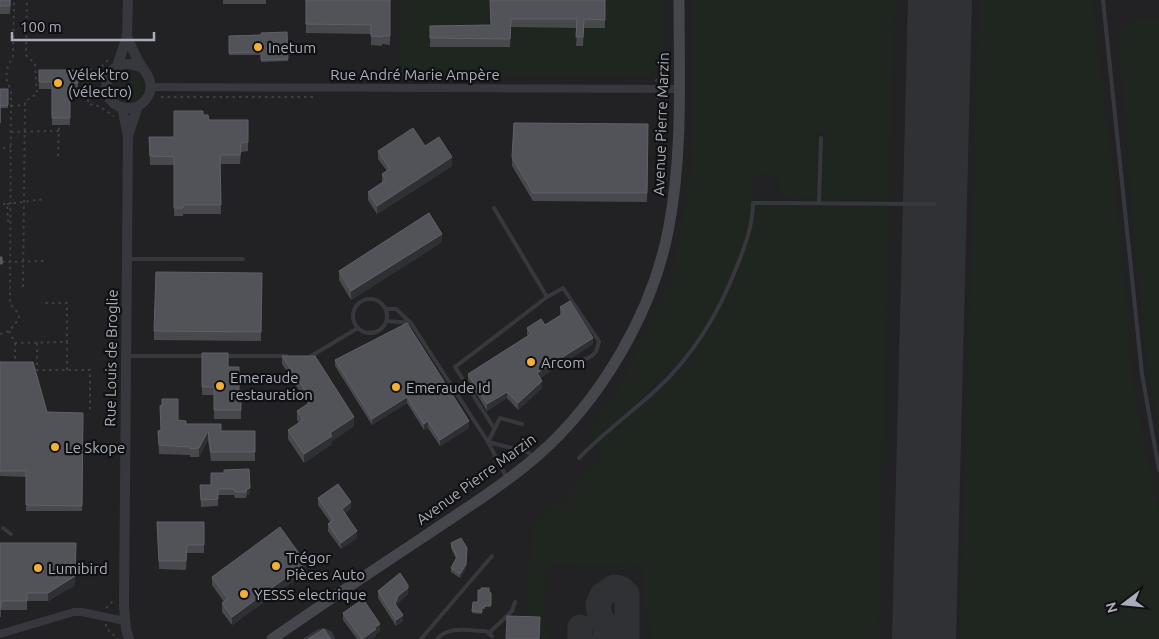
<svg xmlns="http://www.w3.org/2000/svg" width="1159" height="639" font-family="Ubuntu,sans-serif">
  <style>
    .built { fill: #222225 }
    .green { fill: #1e261f }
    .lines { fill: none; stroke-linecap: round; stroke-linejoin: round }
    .taxiway { stroke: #303135; stroke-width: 25 }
    .runway { stroke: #303135; stroke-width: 64 }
    .path { stroke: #3d3f44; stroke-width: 2; stroke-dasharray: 2.5 4; stroke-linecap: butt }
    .service { stroke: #37383d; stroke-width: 4 }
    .minor { stroke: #37383d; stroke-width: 8 }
    .tertiary { stroke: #37383d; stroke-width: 10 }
    .secondary { stroke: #45474d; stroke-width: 11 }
    .wall { fill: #47494d }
    .shaded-wall { fill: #2f3033 }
    .building { fill: #525359; stroke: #5f6168 }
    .poi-dot { fill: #f2b134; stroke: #111113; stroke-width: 2 }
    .labels { text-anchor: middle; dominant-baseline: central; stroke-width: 4.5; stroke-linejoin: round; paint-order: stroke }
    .poi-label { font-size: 15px; fill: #a8adb8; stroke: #111113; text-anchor: start }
    .street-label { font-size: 15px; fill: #a8adb8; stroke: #111113 }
  </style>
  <rect width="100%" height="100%" fill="#161618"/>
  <!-- built -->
  <path class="built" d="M0,0H1159V639H0Z"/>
  <!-- green -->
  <path class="green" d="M401,0H664L663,61L647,76H400Z
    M693,0H895L889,201L822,199L823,138H827V131L817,132L816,136H819L816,197L811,199L781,198L778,174L752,175V205L750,220L735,269L713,314L685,356L634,405L595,439L584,436L615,395L672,277L691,171Z
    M979,0H1092L1116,194L1135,398L1159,510V639H959Z
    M1133,19H1159V437L1148,372L1136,258L1124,102L1118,41L1121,28Z
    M115 87a14 14 0 1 1 28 0a14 14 0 1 1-28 0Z
    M756,205L889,206L878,639H653L650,628L649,612L642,611L643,567L547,564L545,626L549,627V639H540V625L527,624L529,560L534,523C565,500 581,484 602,453L601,441L684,365L711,327L738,273L751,231Z"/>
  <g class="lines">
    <!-- taxiway -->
    <path class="taxiway" d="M580,639V627
      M605,639L606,626L600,617L598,605L602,595L614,587L621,588L627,594V639"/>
    <!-- runway -->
    <path class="runway" d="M924,639L940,0"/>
    <!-- path -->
    <path class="path" d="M108,60L100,68L89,70L88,104L99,106L114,116
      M655,81L668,72
      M161,97H316
      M656,97L668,107
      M11,106L25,105
      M11,132L59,131
      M3,148L11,147
      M58,156L59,125
      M3,204H7L8,221H11
      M7,204L45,199
      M2,262L44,261
      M23,287L25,101L37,94L35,64L26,55L27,0
      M9,331L15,343L67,342V303H41
      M0,334L9,331L19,319L18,313L10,304L11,91L6,78L8,65L13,57L14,0
      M15,343V363
      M37,343V370H90V412
      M67,370V342
      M106,608L113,601
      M106,624V628L118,639"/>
    <!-- service -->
    <path class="service" d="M1103,0L1142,374L1159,470
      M819,203L821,138
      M494,208L547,297L563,288L599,341C597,351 595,356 585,359
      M129,259H243
      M353 316a17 17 0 1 1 34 0a17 17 0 1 1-34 0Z
      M386,309H396L411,323L488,442L507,478
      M387,321L411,323
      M126,356H207
      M224,356H287
      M311,356L358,328
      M494,428L455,367L547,297
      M488,442L500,418L522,424
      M488,442L527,452L534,456
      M579,458C603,433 631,413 656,390C694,355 719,313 737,266C745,246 753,225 753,203L935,204
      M3,528L11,534
      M489,633L512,611L515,602
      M306,639L319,631L324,630L330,633L333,639
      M421,639L492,556
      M437,639C449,625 470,631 486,631L492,636"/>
    <!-- minor -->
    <path class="minor" d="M151,87L679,89
      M0,634L74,612H82L125,621"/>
    <!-- tertiary -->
    <path class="tertiary" d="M127,37C132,47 136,59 143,68C146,73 149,76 150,82C153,95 142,108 129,108C93,109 102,48 142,68
      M117,66L127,37L128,0
      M122,107L128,136L124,606L126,629L129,639
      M128,136L138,106"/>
    <!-- secondary -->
    <path class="secondary" d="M272,639C321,605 372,571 422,538C460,512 501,487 536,457C601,401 654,310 669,226C683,152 679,75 679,0"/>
  </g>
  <!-- wall -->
  <path class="wall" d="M0,0H11L10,14H0Z
    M223,0H266V4H223Z
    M306,0H390V45L382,44V46L371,45V34L306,33Z
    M490,0H605V28H584L583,46H576L577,28L511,27L510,47H430V26L491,25Z
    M287,32L288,61L261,62V55H229V36L261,35Z
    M39,70H78V89H70V125H52V89H39Z
    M0,89H8V108H0Z
    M203,115L209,120H248V151L241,152L240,164H220L221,214H183V216H174V165H150L149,137H174Z
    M648,124L647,202L533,201L512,166V157Z
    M425,146L452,166L377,214L368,200V192L382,183V174L387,171L378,159V151Z
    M442,242L351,300L339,280V271Z
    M262,273L261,341L154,340V331Z
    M560,307L593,344L540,378L542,388L518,410L507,398L487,411L468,380V374L528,336L527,335V328L545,325L561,315L560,314Z
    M202,353L228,367L239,390H241V419H214V395H202Z
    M282,356L354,426L332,441V444L304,463L288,439V430L299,423L297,420V411L308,404L282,364Z
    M335,360L469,428L440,446L428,428L424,430L407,403L372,425L335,366Z
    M0,362L47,412L83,413L82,511H26V477L0,476Z
    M178,420L186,424L221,431H255V461H211L208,440L199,457H190V455L159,454L158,431Z
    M224,473L250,494L247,495L246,498H235L234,495H218V506L201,507L200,485H211Z
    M318,498L351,509L345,513L357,538L341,549L328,531V524L330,522L318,505Z
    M157,522H204V553H187L186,570L159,569Z
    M0,543H76L75,585L48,601H27V610H1V617H0Z
    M451,543L467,548L466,569L460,578L451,572V568L456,559L451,548Z
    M306,572L232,625L222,612V603L224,602L212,585V577Z
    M378,591H408V594L398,603L397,606L403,621L396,626L378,598Z
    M489,592L491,593V607H485V609H482V614L472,613L473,602H478Z
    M343,613L380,631L376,634V636L371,639H357L343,620Z"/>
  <!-- shaded-wall -->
  <path class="shaded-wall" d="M452,157V166L377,214V206Z
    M442,234V242L351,300V291Z
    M593,338V344L537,380V373Z
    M542,381V388L518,410V403Z
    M507,392V398L487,411V404Z
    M407,397V403L372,425V419Z
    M354,417V426L332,441V444L304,463V454L330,433Z
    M428,421V428L424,430V424Z
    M469,421V428L440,446V440Z
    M208,431V440L199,457V448Z
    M250,488V494L247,495L246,498L247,489Z
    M351,502V509L342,515V509Z
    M357,531V538L341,549V543Z
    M306,563V572L232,625V617Z
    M466,564V569L460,578V574Z
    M75,576V585L48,601V593Z
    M408,585V594L398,603L395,610V604L398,596Z
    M403,615V621L396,626V620Z
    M380,624V631L376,634V636L371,639H362Z"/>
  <!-- building -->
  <path class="building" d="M0,0H10V6H0Z
    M306,0H390V36H382V37L371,36V25L306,24Z
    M490,0H605V20L584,19L583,37H576L577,19H511L510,39L430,38V26L491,25Z
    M287,32L288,59L261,60V52L229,53V36L261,35V33Z
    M39,70H78V83H70V118H52V82H39Z
    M0,89H8V105L0,106V123Z
    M174,111H203V115H208L209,120H248V142L241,143L240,155H220L221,205H183V208H174V157L150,156L149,137H174Z
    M514,123L648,124L647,193H533L512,157Z
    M413,128L425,146L439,137L452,157L377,206L368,192L386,180L382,174L390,169L378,151Z
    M429,213L442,234L351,291L339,271Z
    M0,257H2V264H0Z
    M156,272L262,273L261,332L154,331Z
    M570,301L593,338L537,373L542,381L518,403L507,392L487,404L468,374L531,334L527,328L541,319L545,325L564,313L560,307Z
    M407,323L469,421L440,440L428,421L424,424L407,397L372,419L335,360Z
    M202,353H228V367H239V390H241V410H214V387H202Z
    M282,356H315L354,417L330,433L332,436L304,454L288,430L303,420L297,411L312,401Z
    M0,362H33L47,412L83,413L82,506L26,505V471H0Z
    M162,399H178V420L186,421V424H221V431H255V452H211L208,431L199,448L190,449V447L159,445L158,431L161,430L160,406L162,405Z
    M249,469L250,488L247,489L246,492H235L234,489H218V499L201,500L200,485H211V473H224V470Z
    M338,484L351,502L342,509L357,531L341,543L328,524L333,520L318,498Z
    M157,522H204V545H187L186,561H159Z
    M280,527L306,563L232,617L222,603L228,599L212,577Z
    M461,538L467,548L466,564L460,574L451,568L457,557L451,543Z
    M0,543H76L75,576L48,593H27V601H1V608H0Z
    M400,573L408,585V588L398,596L395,604L403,615L396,620L378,591Z
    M481,588H489V592L491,593V605H485V607H482V612L472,611L473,602H478V590H481Z
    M363,599L380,624L374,628L376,629L362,639L343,613Z
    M507,616L540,617L539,639H506Z
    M324,629L331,639H308Z"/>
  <!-- markers -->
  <g class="poi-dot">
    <circle cx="258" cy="47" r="5"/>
    <circle cx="58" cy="83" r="5"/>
    <circle cx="531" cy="362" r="5"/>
    <circle cx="220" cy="386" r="5"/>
    <circle cx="396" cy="387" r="5"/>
    <circle cx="55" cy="447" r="5"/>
    <circle cx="276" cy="566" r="5"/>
    <circle cx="38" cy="568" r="5"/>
    <circle cx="244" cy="594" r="5"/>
  </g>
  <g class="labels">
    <!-- poi labels -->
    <g class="poi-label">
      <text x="268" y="47">Inetum</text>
      <text x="68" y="74">Vélek'tro<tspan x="68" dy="17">(vélectro)</tspan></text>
      <text x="541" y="362">Arcom</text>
      <text x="230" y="377">Emeraude<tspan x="230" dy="17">restauration</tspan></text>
      <text x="406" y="387">Emeraude Id</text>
      <text x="65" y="447">Le Skope</text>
      <text x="286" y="557">Trégor<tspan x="286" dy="17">Pièces Auto</tspan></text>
      <text x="48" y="568">Lumibird</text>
      <text x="254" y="594">YESSS electrique</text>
    </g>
    <!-- street labels -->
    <g class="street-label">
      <text x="415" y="74">Rue André Marie Ampère</text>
      <text transform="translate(661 124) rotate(-88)">Avenue Pierre Marzin</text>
      <text transform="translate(111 358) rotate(-89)">Rue Louis de Broglie</text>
      <text transform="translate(476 479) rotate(-36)">Avenue Pierre Marzin</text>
    </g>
  </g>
  <!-- north arrow -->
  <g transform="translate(1124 604) rotate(254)" stroke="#111113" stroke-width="4" paint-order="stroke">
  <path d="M0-4L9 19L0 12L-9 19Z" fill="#a8adb8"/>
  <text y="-8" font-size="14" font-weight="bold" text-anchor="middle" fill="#a8adb8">N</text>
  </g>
  <!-- scale -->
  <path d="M12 32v8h142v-8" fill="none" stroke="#a8adb8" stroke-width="2.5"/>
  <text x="20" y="32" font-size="15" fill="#a8adb8" stroke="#111113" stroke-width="4" paint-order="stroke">100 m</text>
</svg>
